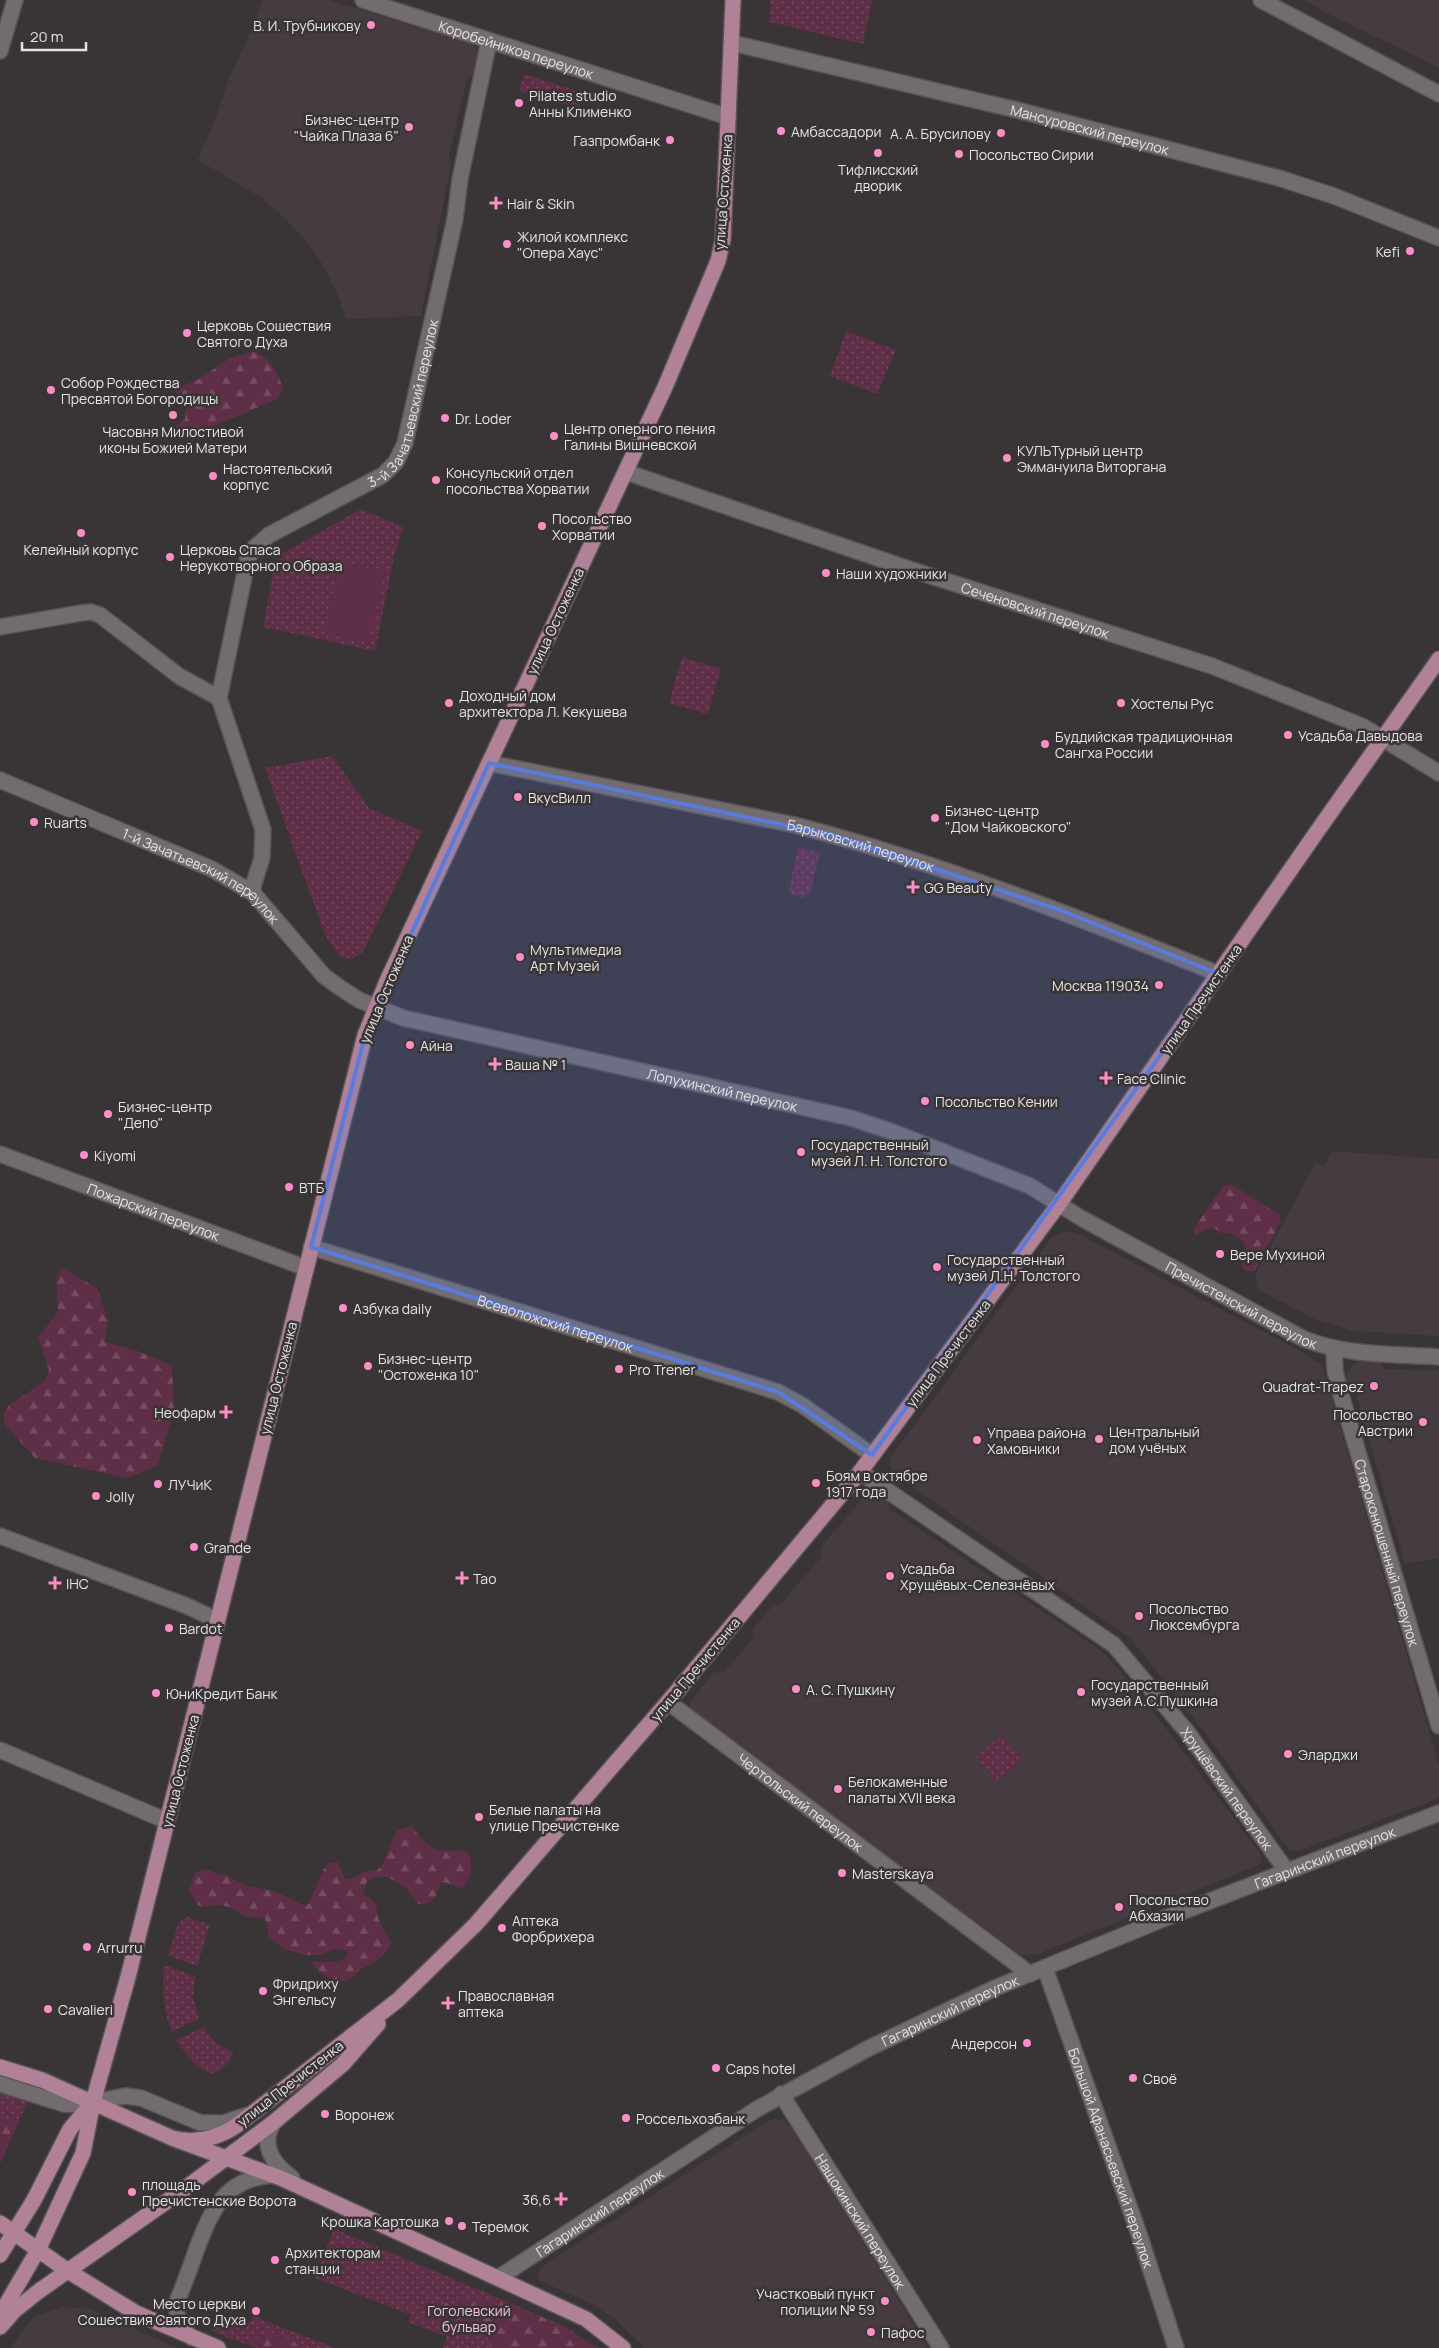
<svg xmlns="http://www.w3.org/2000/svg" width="1439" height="2348" font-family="Manrope,sans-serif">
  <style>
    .built { fill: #463b40 }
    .grass { fill: url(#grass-dots) }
    .forest { fill: url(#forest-firs) }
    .pitch { fill: #5f2e47 }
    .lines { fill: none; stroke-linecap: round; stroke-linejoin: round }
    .minor-casing { stroke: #575355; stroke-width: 18 }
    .major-casing { stroke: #575355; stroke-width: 18 }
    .minor { stroke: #726c6e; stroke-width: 15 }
    .major { stroke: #b08197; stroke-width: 15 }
    .marked { fill: #597bdc; fill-opacity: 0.2; stroke: #597bdc; stroke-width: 4; stroke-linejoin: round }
    .poi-dot { fill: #fb8fc5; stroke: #393436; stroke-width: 2 }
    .labels { text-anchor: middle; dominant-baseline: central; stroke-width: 5; stroke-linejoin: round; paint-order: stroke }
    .poi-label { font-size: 14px; fill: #e6e3e4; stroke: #393436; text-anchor: start }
    .street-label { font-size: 14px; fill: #e6e3e4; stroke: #393436 }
    .park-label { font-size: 14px; fill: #f1c1d7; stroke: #393436 }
  </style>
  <defs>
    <pattern id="grass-dots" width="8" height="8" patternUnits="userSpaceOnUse" patternTransform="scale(1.25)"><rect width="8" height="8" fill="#5f2e47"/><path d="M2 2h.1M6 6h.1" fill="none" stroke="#764c61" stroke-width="1.8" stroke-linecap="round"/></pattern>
    <pattern id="forest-firs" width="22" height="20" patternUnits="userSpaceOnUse" patternTransform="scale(1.25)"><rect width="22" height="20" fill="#5f2e47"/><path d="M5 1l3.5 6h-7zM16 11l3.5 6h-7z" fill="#764c61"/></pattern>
  </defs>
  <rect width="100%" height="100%" fill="#393436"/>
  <!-- built -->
  <path class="built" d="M262,0H329L472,44L477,49L478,57L474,76L467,79L449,156L451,165L421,316L346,319L337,293L323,265L308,243L286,220L262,198L198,160L217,114L230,76L253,27Z
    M1303,0H1439V68L1331,15Z
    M1332,1151L1439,1159V1336L1354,1331L1317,1320L1258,1290L1255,1275L1316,1162L1324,1167Z
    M1063,1231L1077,1233L1300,1351L1322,1365L1439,1765V1798L1299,1851H1290L1200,1726L1130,1638L893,1474L889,1464L891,1457L1051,1238Z
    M1362,1361L1380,1362L1384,1369L1439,1371V1558L1405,1564L1355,1391L1346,1390L1347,1372L1354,1364Z
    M873,1494L888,1502L890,1509L1103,1652L1140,1694L1260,1853L1262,1858L1259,1865L1038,1954L1021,1955L786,1783L783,1777L710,1722H705L694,1713L690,1707L693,1698L714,1672L723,1673L754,1637L753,1629L773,1605L781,1604L822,1556L820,1548L864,1497Z
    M776,2119L783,2121L791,2127L928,2348H645L615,2319L594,2305L538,2280L537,2275L541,2267L766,2122Z
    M63,2307L91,2309L177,2348H11L21,2332L34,2317Z"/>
  <!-- grass -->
  <path class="grass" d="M771,0H872L863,44L769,22Z
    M524,74L584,93L579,108L519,91Z
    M846,331L896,350L877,394L830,376Z
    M361,509L403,527L394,557L375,651L263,627L274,567L283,553Z
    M682,657L721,669L708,714L669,703Z
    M332,756L369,808L422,831L363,952L352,959L340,957L325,935L265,768Z
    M798,847L820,853L810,893L803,898L792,895L789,890Z
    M1002,1735L1022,1760L996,1781L976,1756Z
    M188,1917L210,1925L197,1966L168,1956L179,1921Z
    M164,1965L195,1976L193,1996L199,2018L172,2032C163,2009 162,1990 164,1965Z
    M204,2027L214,2041L233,2053C216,2093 192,2064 176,2040Z
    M0,2090L29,2099L0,2164Z
    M337,2230L562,2325L598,2348H443L447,2337L408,2322L411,2315L315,2278L333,2232Z
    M226,2316L250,2323L253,2316L336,2348H255L212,2331L218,2319Z"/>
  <!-- forest -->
  <path class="forest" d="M254,351C271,359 278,371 283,389L277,399L191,436L172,440L168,436L170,431L185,419L186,407L177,399L176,389L199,379L230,358Z
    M1231,1184L1280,1215L1281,1222L1254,1271H1244L1241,1264L1245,1249L1243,1241L1229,1233H1221L1214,1228L1206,1229L1196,1235L1193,1230L1223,1186Z
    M62,1268L97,1288L108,1320L105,1342L138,1351L172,1366L174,1410L158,1465L128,1478L35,1458L5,1425L3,1415L9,1405L45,1381L49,1370L38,1337L58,1312L56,1279Z
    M412,1826C431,1853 435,1850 465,1851L469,1854C472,1867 474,1882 459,1888L445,1882L440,1883C438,1895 432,1906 418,1904L405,1887L387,1877L382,1876L367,1881L363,1895C383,1903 373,1907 380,1922C383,1930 388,1935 391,1943C387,1956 374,1962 363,1968C357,1972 353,1978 347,1980C333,1985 318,1973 312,1962H335L344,1959L347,1956L346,1950L335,1949L320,1955H305L284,1949L269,1937L265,1918L244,1916L232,1908L222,1905L202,1907L198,1905L189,1891L194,1874L202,1869L228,1876L244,1885L277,1892L305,1906L309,1904L323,1870L329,1863L338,1862L345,1879C357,1879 363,1869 376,1871L381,1867L397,1830Z
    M0,2120L13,2121L16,2127L0,2162Z
    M474,2297C516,2303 560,2322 595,2348H489L497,2328L467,2316L449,2324L440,2312L443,2303H459Z
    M269,2332L292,2339L300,2348H258L250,2341Z"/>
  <!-- pitch -->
  <path class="pitch" d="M340,562L385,571L369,643L324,634Z"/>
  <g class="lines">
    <defs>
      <g id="minor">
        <path id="s1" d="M363,0L728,117"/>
        <path d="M1261,0L1439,94"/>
        <path id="s2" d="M732,43L1021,111L1279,178L1334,196L1439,238"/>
        <path d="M0,51L15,0"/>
        <path id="s3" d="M626,472L912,570L1212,666L1362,726L1439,773"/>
        <path d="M0,627L81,613L91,612L100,615L179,676L219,698L263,830L262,858L253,886V893"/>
        <path id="s4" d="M219,698L248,558L253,549L269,535L383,475L396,462L405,443L455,219L460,179L489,41"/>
        <path id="s5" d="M489,763L795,825C940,863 1080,918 1219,974"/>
        <path id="s6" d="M0,780L212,869L253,893L324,976L339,987L359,1000L403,1018L851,1118L893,1132L1030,1186L1081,1218L1304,1339C1347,1356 1394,1354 1439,1357"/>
        <path id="s7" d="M0,1154L306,1268"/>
        <path id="s8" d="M311,1247L778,1392L802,1405L872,1455"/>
        <path id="s9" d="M1334,1349L1335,1371L1341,1395L1439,1726"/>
        <path id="s10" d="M860,1472L1114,1645L1188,1733L1286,1870"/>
        <path d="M0,1536L187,1606L217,1620"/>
        <path id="s11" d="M668,1702L1030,1974"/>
        <path d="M0,1750L167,1821"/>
        <path id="s12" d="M1045,1968L1139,2234L1176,2348"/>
        <path d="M0,2084L64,2104L78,2105L125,2096L141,2098L201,2123H223L248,2115"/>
        <path id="s13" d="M781,2094L941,2348"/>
        <path d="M274,2122C259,2144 273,2164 292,2178"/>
        <path id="s14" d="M498,2278L757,2109L869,2048L995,1988L1163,1919L1439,1813"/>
        <path d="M192,2338C182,2326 175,2319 177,2302C184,2284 191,2266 197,2248C212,2209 226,2177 275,2175"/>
      </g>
      <path id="major" d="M0,2067L42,2080L172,2138L283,2179L586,2319L623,2348
        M172,2138C195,2144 216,2139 236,2126L398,2000L476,1924L668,1702L860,1472L1059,1204L1316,833L1439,659
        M0,2223L68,2271L136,2313L218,2348
        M0,2255L34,2200L70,2129L92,2103
        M0,2315L38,2250L83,2153L93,2102L128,1977L365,1035L387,981L665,387L718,261L723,239L733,0
        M0,2327L14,2311L39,2291L183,2190L274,2122L343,2064L378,2024"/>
    </defs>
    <!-- minor casing -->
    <use href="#minor" class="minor-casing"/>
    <!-- major casing -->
    <use href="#major" class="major-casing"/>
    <!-- minor -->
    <use href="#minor" class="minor"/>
    <!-- major -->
    <use href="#major" class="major"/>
  </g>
  <!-- marked area -->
  <path class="marked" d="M489,763L832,835L1063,911L1219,974L872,1455L778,1392L311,1247L365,1035Z"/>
  <!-- markers -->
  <g class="poi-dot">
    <circle cx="371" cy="25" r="5"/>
    <circle cx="519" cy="103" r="5"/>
    <circle cx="409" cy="127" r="5"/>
    <circle cx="781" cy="131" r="5"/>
    <circle cx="1001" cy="133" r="5"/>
    <circle cx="670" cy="140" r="5"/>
    <circle cx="878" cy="153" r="5"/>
    <circle cx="959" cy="154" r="5"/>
    <path d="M493.5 195.5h5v5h5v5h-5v5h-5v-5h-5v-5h5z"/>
    <circle cx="507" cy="244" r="5"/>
    <circle cx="1410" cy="251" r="5"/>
    <circle cx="187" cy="333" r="5"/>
    <circle cx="51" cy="390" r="5"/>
    <circle cx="173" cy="415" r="5"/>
    <circle cx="445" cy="418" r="5"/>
    <circle cx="554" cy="436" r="5"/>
    <circle cx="1007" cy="458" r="5"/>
    <circle cx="213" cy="476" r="5"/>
    <circle cx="436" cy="480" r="5"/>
    <circle cx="542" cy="526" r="5"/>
    <circle cx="81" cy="533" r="5"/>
    <circle cx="170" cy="557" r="5"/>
    <circle cx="826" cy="573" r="5"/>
    <circle cx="449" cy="703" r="5"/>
    <circle cx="1121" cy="703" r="5"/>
    <circle cx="1288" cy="735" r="5"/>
    <circle cx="1045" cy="744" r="5"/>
    <circle cx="518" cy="797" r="5"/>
    <circle cx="935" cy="818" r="5"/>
    <circle cx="34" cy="822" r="5"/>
    <path d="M910.5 879.5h5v5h5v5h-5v5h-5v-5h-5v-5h5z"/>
    <circle cx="520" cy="957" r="5"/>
    <circle cx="1159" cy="985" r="5"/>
    <circle cx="410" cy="1045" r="5"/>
    <path d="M492.5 1056.5h5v5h5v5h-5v5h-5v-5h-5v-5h5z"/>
    <path d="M1103.5 1070.5h5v5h5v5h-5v5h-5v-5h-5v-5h5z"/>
    <circle cx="925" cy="1101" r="5"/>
    <circle cx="108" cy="1114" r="5"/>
    <circle cx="801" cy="1152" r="5"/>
    <circle cx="84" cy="1155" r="5"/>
    <circle cx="289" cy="1187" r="5"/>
    <circle cx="1220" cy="1254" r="5"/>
    <circle cx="937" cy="1267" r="5"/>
    <circle cx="343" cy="1308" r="5"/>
    <circle cx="368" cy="1366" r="5"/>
    <circle cx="619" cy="1369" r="5"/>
    <circle cx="1374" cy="1386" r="5"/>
    <path d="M223.5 1404.5h5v5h5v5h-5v5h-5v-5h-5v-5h5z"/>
    <circle cx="1423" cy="1422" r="5"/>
    <circle cx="1099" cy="1439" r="5"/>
    <circle cx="977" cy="1440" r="5"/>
    <circle cx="816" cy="1483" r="5"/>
    <circle cx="158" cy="1484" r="5"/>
    <circle cx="96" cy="1496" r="5"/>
    <circle cx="194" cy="1547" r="5"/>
    <circle cx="890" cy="1576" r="5"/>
    <path d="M459.5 1570.5h5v5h5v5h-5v5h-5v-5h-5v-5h5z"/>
    <path d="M52.5 1575.5h5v5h5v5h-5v5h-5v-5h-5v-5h5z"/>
    <circle cx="1139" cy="1616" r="5"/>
    <circle cx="169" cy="1628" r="5"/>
    <circle cx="796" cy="1689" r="5"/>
    <circle cx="1081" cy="1692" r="5"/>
    <circle cx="156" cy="1693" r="5"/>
    <circle cx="1288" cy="1754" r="5"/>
    <circle cx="838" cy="1789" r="5"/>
    <circle cx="479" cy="1817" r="5"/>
    <circle cx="842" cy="1873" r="5"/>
    <circle cx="1119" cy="1907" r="5"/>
    <circle cx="502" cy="1928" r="5"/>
    <circle cx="87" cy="1947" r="5"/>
    <circle cx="263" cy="1991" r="5"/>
    <path d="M445.5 1995.5h5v5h5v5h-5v5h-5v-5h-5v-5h5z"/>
    <circle cx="48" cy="2009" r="5"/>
    <circle cx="1027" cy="2043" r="5"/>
    <circle cx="716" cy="2068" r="5"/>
    <circle cx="1133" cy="2078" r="5"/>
    <circle cx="325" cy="2114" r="5"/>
    <circle cx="626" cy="2118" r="5"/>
    <circle cx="132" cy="2192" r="5"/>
    <path d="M558.5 2191.5h5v5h5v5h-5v5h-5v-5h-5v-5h5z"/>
    <circle cx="449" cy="2221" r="5"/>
    <circle cx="462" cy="2226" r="5"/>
    <circle cx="275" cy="2260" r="5"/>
    <circle cx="885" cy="2301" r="5"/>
    <circle cx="256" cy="2311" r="5"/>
    <circle cx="871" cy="2332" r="5"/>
  </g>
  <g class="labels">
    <!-- poi labels -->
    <g class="poi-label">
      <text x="361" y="25" text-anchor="end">В. И. Трубникову</text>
      <text x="529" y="95">Pilates studio<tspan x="529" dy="16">Анны Клименко</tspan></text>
      <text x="399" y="119" text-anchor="end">Бизнес-центр<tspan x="399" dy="16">"Чайка Плаза 6"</tspan></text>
      <text x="791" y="131">Амбассадори</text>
      <text x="991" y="133" text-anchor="end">А. А. Брусилову</text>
      <text x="660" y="140" text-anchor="end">Газпромбанк</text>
      <text x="969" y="154">Посольство Сирии</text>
      <text x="878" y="169" text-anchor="middle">Тифлисский<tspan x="878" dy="16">дворик</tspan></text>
      <text x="507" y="203">Hair &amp; Skin</text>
      <text x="517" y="236">Жилой комплекс<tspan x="517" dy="16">"Опера Хаус"</tspan></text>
      <text x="1400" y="251" text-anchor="end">Kefi</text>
      <text x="197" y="325">Церковь Сошествия<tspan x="197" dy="16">Святого Духа</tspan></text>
      <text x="61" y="382">Собор Рождества<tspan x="61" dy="16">Пресвятой Богородицы</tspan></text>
      <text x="455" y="418">Dr. Loder</text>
      <text x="564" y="428">Центр оперного пения<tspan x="564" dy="16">Галины Вишневской</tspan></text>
      <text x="173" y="431" text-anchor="middle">Часовня Милостивой<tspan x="173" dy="16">иконы Божией Матери</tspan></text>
      <text x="1017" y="450">КУЛЬТурный центр<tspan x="1017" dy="16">Эммануила Виторгана</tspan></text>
      <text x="223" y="468">Настоятельский<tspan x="223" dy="16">корпус</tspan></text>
      <text x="446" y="472">Консульский отдел<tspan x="446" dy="16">посольства Хорватии</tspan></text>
      <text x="552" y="518">Посольство<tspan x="552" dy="16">Хорватии</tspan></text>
      <text x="81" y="549" text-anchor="middle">Келейный корпус</text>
      <text x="180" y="549">Церковь Спаса<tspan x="180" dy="16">Нерукотворного Образа</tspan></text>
      <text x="836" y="573">Наши художники</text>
      <text x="459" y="695">Доходный дом<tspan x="459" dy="16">архитектора Л. Кекушева</tspan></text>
      <text x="1131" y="703">Хостелы Рус</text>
      <text x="1298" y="735">Усадьба Давыдова</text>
      <text x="1055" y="736">Буддийская традиционная<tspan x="1055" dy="16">Сангха России</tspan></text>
      <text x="528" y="797">ВкусВилл</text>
      <text x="945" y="810">Бизнес-центр<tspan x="945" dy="16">"Дом Чайковского"</tspan></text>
      <text x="44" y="822">Ruarts</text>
      <text x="924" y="887">GG Beauty</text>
      <text x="530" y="949">Мультимедиа<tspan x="530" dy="16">Арт Музей</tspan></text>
      <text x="1149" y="985" text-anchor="end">Москва 119034</text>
      <text x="420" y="1045">Айна</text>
      <text x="505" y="1064">Ваша № 1</text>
      <text x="1117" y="1078">Face Clinic</text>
      <text x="935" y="1101">Посольство Кении</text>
      <text x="118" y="1106">Бизнес-центр<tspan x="118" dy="16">"Депо"</tspan></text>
      <text x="811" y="1144">Государственный<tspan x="811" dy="16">музей Л. Н. Толстого</tspan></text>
      <text x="94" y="1155">Kiyomi</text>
      <text x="299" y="1187">ВТБ</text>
      <text x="1230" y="1254">Вере Мухиной</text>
      <text x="947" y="1259">Государственный<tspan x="947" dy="16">музей Л.Н. Толстого</tspan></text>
      <text x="353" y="1308">Азбука daily</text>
      <text x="378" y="1358">Бизнес-центр<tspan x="378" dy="16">"Остоженка 10"</tspan></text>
      <text x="629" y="1369">Pro Trener</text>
      <text x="1364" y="1386" text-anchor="end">Quadrat-Trapez</text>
      <text x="216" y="1412" text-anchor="end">Неофарм</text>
      <text x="1413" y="1414" text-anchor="end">Посольство<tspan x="1413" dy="16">Австрии</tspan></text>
      <text x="1109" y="1431">Центральный<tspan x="1109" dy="16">дом учёных</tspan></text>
      <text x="987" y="1432">Управа района<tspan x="987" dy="16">Хамовники</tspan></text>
      <text x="826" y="1475">Боям в октябре<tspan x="826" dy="16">1917 года</tspan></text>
      <text x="168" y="1484">ЛУЧиК</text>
      <text x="106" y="1496">Jolly</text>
      <text x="204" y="1547">Grande</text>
      <text x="900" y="1568">Усадьба<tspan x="900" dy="16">Хрущёвых-Селезнёвых</tspan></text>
      <text x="473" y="1578">Тао</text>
      <text x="66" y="1583">IHC</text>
      <text x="1149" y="1608">Посольство<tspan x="1149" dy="16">Люксембурга</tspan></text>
      <text x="179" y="1628">Bardot</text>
      <text x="1091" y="1684">Государственный<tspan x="1091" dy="16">музей А.С.Пушкина</tspan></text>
      <text x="806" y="1689">А. С. Пушкину</text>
      <text x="166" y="1693">ЮниКредит Банк</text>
      <text x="1298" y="1754">Эларджи</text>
      <text x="848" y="1781">Белокаменные<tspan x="848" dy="16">палаты XVII века</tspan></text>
      <text x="489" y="1809">Белые палаты на<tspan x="489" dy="16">улице Пречистенке</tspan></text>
      <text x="852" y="1873">Masterskaya</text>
      <text x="1129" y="1899">Посольство<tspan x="1129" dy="16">Абхазии</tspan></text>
      <text x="512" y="1920">Аптека<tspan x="512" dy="16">Форбрихера</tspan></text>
      <text x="97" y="1947">Arrurru</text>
      <text x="273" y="1983">Фридриху<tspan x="273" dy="16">Энгельсу</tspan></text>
      <text x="458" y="1995">Православная<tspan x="458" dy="16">аптека</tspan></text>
      <text x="58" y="2009">Cavalieri</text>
      <text x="1017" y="2043" text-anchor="end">Андерсон</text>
      <text x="726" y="2068">Caps hotel</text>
      <text x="1143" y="2078">Своё</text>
      <text x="335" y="2114">Воронеж</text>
      <text x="636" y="2118">Россельхозбанк</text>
      <text x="142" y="2184">площадь<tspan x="142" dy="16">Пречистенские Ворота</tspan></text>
      <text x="551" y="2199" text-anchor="end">36,6</text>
      <text x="439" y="2221" text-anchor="end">Крошка Картошка</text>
      <text x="472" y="2226">Теремок</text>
      <text x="285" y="2252">Архитекторам<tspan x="285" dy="16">станции</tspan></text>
      <text x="875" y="2293" text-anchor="end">Участковый пункт<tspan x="875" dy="16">полиции № 59</tspan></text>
      <text x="246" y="2303" text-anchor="end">Место церкви<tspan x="246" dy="16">Сошествия Святого Духа</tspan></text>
      <text x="881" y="2332">Пафос</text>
    </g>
    <!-- street labels -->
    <g class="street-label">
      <text stroke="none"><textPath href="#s1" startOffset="161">Коробейников переулок</textPath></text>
      <text stroke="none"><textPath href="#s2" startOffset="368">Мансуровский переулок</textPath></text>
      <text transform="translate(723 192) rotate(-86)">улица Остоженка</text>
      <text stroke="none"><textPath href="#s4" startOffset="378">3-й Зачатьевский переулок</textPath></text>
      <text stroke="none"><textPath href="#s3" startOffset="432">Сеченовский переулок</textPath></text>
      <text transform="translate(555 621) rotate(-65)">улица Остоженка</text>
      <text stroke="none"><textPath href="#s5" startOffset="381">Барыковский переулок</textPath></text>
      <text stroke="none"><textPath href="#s6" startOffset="224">1-й Зачатьевский переулок</textPath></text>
      <text transform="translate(386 989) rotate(-67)">улица Остоженка</text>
      <text transform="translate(1201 999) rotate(-55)">улица Пречистенка</text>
      <text stroke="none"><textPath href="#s6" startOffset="804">Лопухинский переулок</textPath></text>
      <text stroke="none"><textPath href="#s7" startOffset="164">Пожарский переулок</textPath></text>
      <text stroke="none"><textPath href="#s6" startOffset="1370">Пречистенский переулок</textPath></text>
      <text stroke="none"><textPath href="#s8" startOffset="256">Всеволожский переулок</textPath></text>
      <text transform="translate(948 1353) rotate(-53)">улица Пречистенка</text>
      <text transform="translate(278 1378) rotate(-76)">улица Остоженка</text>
      <text stroke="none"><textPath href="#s9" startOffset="211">Староконюшенный переулок</textPath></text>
      <text transform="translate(695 1669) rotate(-50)">улица Пречистенка</text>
      <text transform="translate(180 1771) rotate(-76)">улица Остоженка</text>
      <text stroke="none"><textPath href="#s10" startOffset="490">Хрущёвский переулок</textPath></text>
      <text stroke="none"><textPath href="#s11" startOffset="166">Чертольский переулок</textPath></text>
      <text stroke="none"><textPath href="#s14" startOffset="931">Гагаринский переулок</textPath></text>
      <text stroke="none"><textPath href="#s14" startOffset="526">Гагаринский переулок</textPath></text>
      <text transform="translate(290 2083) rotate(-38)">улица Пречистенка</text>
      <text stroke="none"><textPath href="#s12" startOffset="201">Большой Афанасьевский переулок</textPath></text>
      <text stroke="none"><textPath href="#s14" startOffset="121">Гагаринский переулок</textPath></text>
      <text stroke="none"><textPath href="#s13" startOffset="150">Нащокинский переулок</textPath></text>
    </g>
    <!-- park labels -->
    <g class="park-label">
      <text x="469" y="2310">Гоголевский<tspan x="469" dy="16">бульвар</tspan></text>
    </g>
  </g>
  <!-- scale -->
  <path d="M22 42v8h64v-8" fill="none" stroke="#e6e3e4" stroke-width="2.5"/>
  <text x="30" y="42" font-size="15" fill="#e6e3e4" stroke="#393436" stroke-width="4" paint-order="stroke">20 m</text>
</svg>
